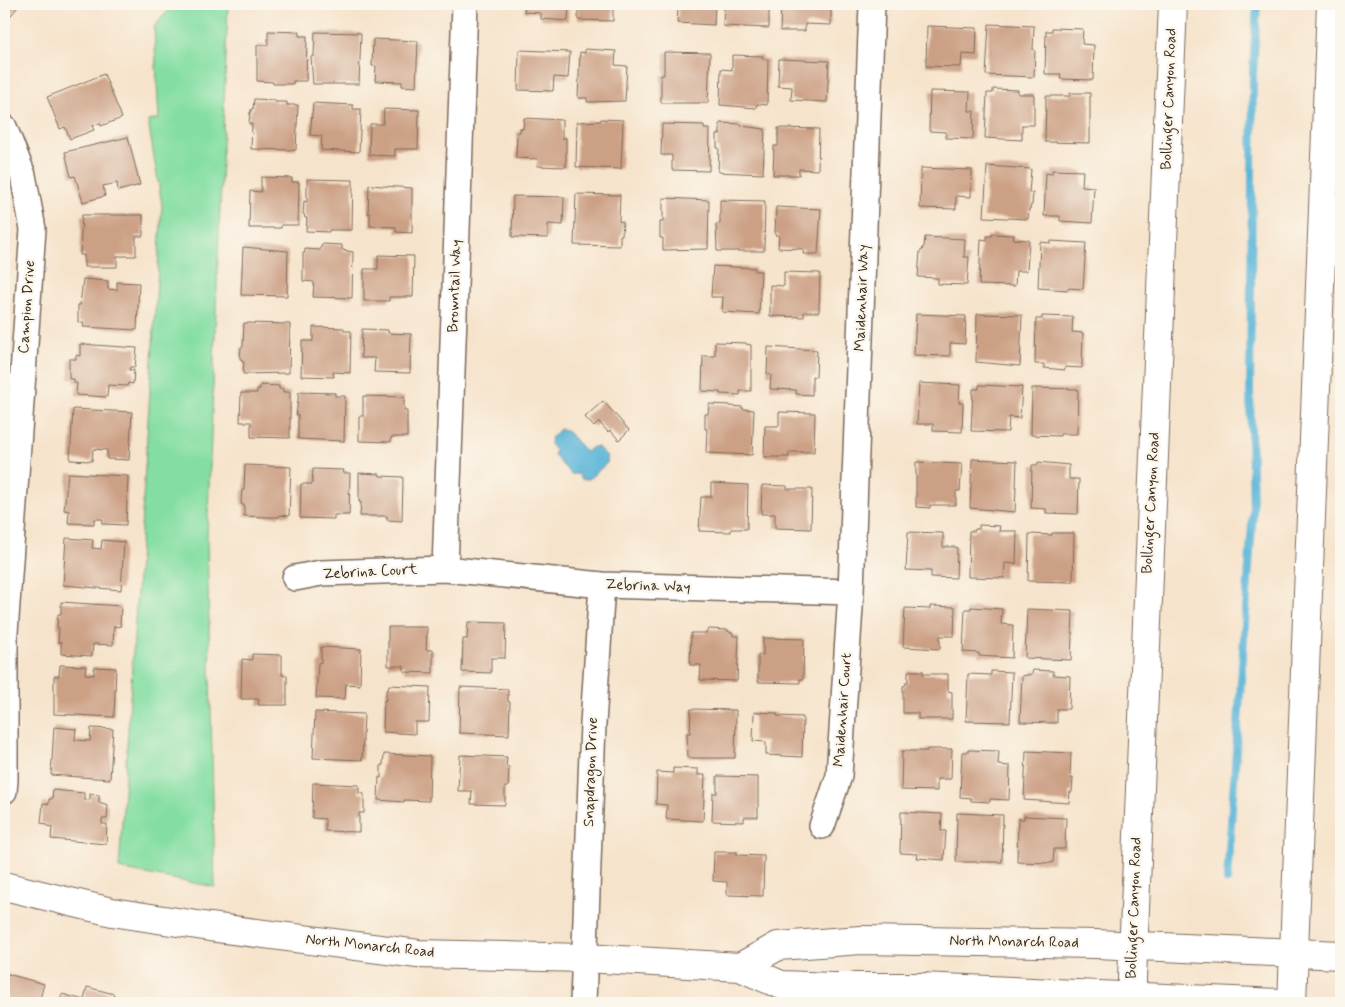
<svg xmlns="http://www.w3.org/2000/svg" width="1345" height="1007" font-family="Mynerve,sans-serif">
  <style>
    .built { fill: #f7d1c8 }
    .green { fill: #84dea3; stroke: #608460 }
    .water { fill: #5ab5d8; stroke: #4a707b }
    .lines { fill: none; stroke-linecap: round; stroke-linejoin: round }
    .stream { stroke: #5ab5d8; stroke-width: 8 }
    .building { fill: #cca085 }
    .street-casing { stroke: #7c6b5b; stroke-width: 28 }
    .secondary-casing { stroke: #7c6b5b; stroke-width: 30 }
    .street { stroke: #fff; stroke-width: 25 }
    .secondary { stroke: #fff; stroke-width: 28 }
    .labels { text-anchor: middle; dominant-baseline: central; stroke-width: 5; stroke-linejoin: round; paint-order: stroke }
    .street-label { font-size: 15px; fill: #3b2a1e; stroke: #fbf7ec }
  </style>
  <rect width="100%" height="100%" fill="#fbf7ec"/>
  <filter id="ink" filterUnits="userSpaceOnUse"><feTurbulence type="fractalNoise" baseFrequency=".02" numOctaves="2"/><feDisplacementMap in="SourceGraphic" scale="10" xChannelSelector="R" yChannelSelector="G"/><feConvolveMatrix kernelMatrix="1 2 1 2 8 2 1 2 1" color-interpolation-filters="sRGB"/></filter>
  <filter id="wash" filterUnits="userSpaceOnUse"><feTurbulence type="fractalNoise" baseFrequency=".0096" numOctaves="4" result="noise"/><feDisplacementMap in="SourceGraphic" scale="20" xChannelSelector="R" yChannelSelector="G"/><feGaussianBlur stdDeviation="1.12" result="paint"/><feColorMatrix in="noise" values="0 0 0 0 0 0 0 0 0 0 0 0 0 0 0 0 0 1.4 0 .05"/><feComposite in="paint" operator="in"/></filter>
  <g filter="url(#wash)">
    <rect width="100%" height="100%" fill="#f6e3cb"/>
    <!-- built -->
    <path class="built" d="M1341,717V846L1337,829Z"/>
    <!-- green -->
    <path class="green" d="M172,4H228L207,540L215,887L119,869L162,205L148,121L159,119L154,27L172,6Z"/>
    <!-- water -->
    <path class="water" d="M560,429L566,430L586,452L592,447H598L607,457V463L589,479H582L578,474H571L554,456L555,450L550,444L551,438Z"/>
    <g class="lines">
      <!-- stream -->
      <path class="stream" d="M1227,880L1253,510L1250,392L1253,73L1257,4"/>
    </g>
    <g id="blocks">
      <!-- building -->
      <path class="building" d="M4,4H20L4,24Z
        M374,4H398V8L374,7Z
        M525,4H569L568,21L541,19V13L524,12Z
        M578,4H626V6H613V21L578,20Z
        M667,4H715L714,25L677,23L678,8H666Z
        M724,4H769V28L723,26Z
        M781,4H831V25L805,24V31H780Z
        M989,24L1034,26L1033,50H1035L1034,77L986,75Z
        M927,26L977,28L976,55L962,54L961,67L926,66Z
        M1052,28L1083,29L1082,44L1094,45L1093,80L1060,79L1061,74H1045L1046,31H1052Z
        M268,31L299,32V36H307L306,81H293V84H273V82L257,81V45H268Z
        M315,32L361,33L359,84H313L311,57L314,56Z
        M373,39L418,41L416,87L402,86V82L375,81L376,66H372Z
        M585,49L616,51L615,65L627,66L625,101L587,102V98H578L580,52L585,53Z
        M519,50L570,52L568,78L554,77L553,91L518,90Z
        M664,52L710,53L708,103H661V75H664Z
        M732,55L763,56L762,59H768L767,105L757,104L756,108L720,105L721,69L732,70Z
        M779,59L829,61L827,102L791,100L792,87L778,86Z
        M104,74L122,118L101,126L100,123L92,126L94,130L70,139L65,127L60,129L47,97Z
        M993,89L1018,90V94H1034V125H1022V140L985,138L987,93H993Z
        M930,91L970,92L969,111H974L973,139L946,138V132L929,131Z
        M1070,93H1090V143L1045,142L1046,96H1070Z
        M254,99L275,100V102H287V105H298L296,150L251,149L252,124H249L250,112H251V109H253Z
        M313,103L353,105V109H361L359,152L321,150L322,136L310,135Z
        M384,109L419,110L418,149H395V156L369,155L370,124H383Z
        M524,118L562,120V138H566V167L537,166L538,159L516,158L517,132H520V128L523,129Z
        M601,119L623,120L621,169L576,167L577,122L601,121Z
        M720,123L741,124V126L765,129L763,174L718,172L719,148H717V134H720Z
        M662,124L704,125V129H710L709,171L672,170V155H661Z
        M778,128L819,129L818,170L799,169V175H773L774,146H778Z
        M128,137L140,185L118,191L117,183L103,186L105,196L83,202L75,176L71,177L65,152Z
        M987,166L1031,169L1029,193H1033L1032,205H1031L1030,209H1029L1028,219L984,217Z
        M921,168L972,170L971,197L956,196V209L920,208Z
        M1052,170L1083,171L1082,186L1094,187L1092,223L1060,221V216H1044L1046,173L1052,174Z
        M261,177L292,178V182H299L298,225H281V228H249L250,191L261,192Z
        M307,179L353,180L352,230H329V232L306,231L307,218H305L304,214H303L304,201L307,202Z
        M369,185L412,188V233L396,232V227L370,226V213L368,214Z
        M576,194L620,195L619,221L623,222L622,235H620V246L574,245Z
        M513,196L564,197L563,225L548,224V238L512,237Z
        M663,198L709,200L708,249L663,250V238H660V222H663Z
        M720,200L765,201L764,251H717L716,224H720Z
        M776,207L821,209L818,254H803L804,249L778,248L779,235H775Z
        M82,215H143V236H136V256H117V267H84V255H80Z
        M992,234L1014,235L1013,239L1029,240L1027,271H1016L1015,286L979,285L981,239L987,240V236H992Z
        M925,237L965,239L964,257H969L967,285L938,284V278L918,277L920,251H922L923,247H924Z
        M1051,241L1086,243L1083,289L1068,288V290L1038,288L1040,242L1051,243Z
        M322,244L342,245V250L353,252L352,298L313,297L314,282L303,281V253H305V249L320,250Z
        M243,247L288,251L287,296L241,295Z
        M378,255L414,256L413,297H389V301H364V269H378Z
        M713,266L755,268V271H761L759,314L722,312L723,297H711Z
        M784,272L820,273L819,312H804V317L770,316V285L784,286Z
        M83,279L108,281V289L117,290V282L139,283L137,330L83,327L84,323L78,322V305H80Z
        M916,314L966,316L965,344L950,343V356L914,355Z
        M977,314L1022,315L1020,366L976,362Z
        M1042,316L1073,317L1072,332L1083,333L1082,368L1065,367V370L1044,368V364H1035L1036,319H1042Z
        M244,323L290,324L289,373L243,374L244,362H242V359H240L241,347H243Z
        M313,327L344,328V331H351L350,373L333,372L334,377L301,376L302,341H313Z
        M362,329L388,330V333L411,334L410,373L374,372L375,358H361Z
        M715,342L746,343V344L751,345V391H740V395L720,394V392L702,391L703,356H715Z
        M80,344L137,348L135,367H130L129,370H134L133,384L128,383L127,386L108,385L107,397L76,395L77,383H74V379H69V359H76V355L80,356Z
        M768,347L817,350L816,377L812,376V395L796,394V390L770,389L771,375L767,374Z
        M919,383L960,385L959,403H963L962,432L933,431V424H917Z
        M260,385L279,386V389H283V392H290V438L251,437V422H240L241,393H257V389H260Z
        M979,385L1022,387L1020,418L1009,417L1008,432L971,431L973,389H979Z
        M1032,388L1078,389L1077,434H1060V436L1031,435Z
        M299,392L335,393V396H345L344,441L298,439V415H296Z
        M363,396L404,397V411H407V437H391V442L359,441V416H363Z
        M603,401L629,430L619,440L610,430L608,432L599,422L594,427L585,417Z
        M709,404L730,405V406L743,407L742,409L754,410L752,455L706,453L707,429H705V414H708Z
        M73,409L132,412L129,460L107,459V450L93,449L92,461L70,460Z
        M779,412L815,413L814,452H789V457H764L765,426H779Z
        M972,459L1017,461L1015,512L970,508Z
        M916,462L962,464L960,491H956V505H930V508L916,507Z
        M1038,462L1069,465V479H1079L1078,514L1046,513V509L1031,508L1032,465H1038Z
        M245,465L291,467L289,516L279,515V517H266L244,516V505H242L241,502L242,490H244Z
        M313,469L344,470L343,473H350L349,515H334V519L300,518L301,484H312Z
        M68,473L128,476L126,525L102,524L103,519H94V524L68,523L69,511L64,510Z
        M359,473L380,474V476L403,477L402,521L387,520V516H360L361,502H359Z
        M711,483L748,485L747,529H731V532L699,531L701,497H711Z
        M762,485L787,486V489H812L811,529L775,528V514H761Z
        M979,525L1000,526L999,531H1017L1016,564L1005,563L1004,578L968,577L969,531H975V529H979Z
        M908,532L943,533V547H957L956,578L931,577V571L906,570Z
        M1052,533H1074L1073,582L1028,581L1029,534L1052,535Z
        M66,538L93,540L92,548L101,549L102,540L124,542L121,590L63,585Z
        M61,602L121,606L120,627L114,626L113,645L93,644L92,656L61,654V642H58L59,628H57L58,614H61Z
        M930,606L955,607L954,636H940V649L903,647L905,608L930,609Z
        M971,607L1002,609L1001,624L1013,625L1012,658L979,656V653L963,652L965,609H971Z
        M1027,609L1073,611L1071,660L1025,658Z
        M468,622L506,623L505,658H491V673L462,672L463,639H467Z
        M388,627H427L426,650H433V673L404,672V666H388Z
        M709,629L728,630L729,632L733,633V636H739L737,681L700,680L701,665H690L691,633H706Z
        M763,638L804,639L803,679H800V683L758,682V655H763Z
        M321,647L361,649L360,685L346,684L345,699L316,698L318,663L321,662Z
        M252,654L282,655V675L287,676V705H258L259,699H241L242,659L252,660Z
        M60,665L86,666L85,674L94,675V667L116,668L114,717L54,714V676H59Z
        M1033,670L1053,671V675L1070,676L1069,709H1057V723L1020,722L1022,676L1032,674Z
        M908,671H923V674H948V691L952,692V719H918V713H903V686L906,685V682H908Z
        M991,671L1012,672L1010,722L966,721L968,674L991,675Z
        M389,685L430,687L429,722H415V734L383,732L384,700H386V690H388Z
        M460,687L508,689V702H510L509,735L459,733Z
        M691,709L736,710L735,758H688L687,733H690Z
        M315,712L364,714L362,760L313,758Z
        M754,712L777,713V716L803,717L802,757L766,755V742L753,741Z
        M54,727L76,729L75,740L90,741L91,728L113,729L110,779L51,775Z
        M927,749H952L951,779H937V791L901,790L902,751H927Z
        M968,750L999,751L998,765L1010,766L1009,800L990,799V802L971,801V798L960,797L962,752H968Z
        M1026,751L1071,753L1070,778H1073L1072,792H1070L1069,803L1024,800Z
        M384,754L430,756L429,801L404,800V802L378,800L379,777L381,778V765H383Z
        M460,755L507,757L506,767H509L508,787H505V805L471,804L472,791H458Z
        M673,768L698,769V775H705L703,821L666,819L667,805L656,804L657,772L673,773Z
        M717,776L758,777V817H744V822L712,821L713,793H717Z
        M313,783L359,785V793L364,794V813H359V832L325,831V819L312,818Z
        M53,790L84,793V800H90V794L99,795V802L108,805L107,819H102V824H107L106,844L51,839L52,827L47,826V824L41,823L43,803L49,804V799H52Z
        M901,812L942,814L941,831H946L944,860L917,858L918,854L900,853Z
        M957,813L1003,815L1002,862H956Z
        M1024,816L1066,818L1065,849H1054L1053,863L1017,862L1018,819H1024Z
        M714,852H737V855L764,856L763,896L727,895V882L713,881Z
        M4,973L44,984L39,1003H4Z
        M87,987L114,994L112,1003H59L62,994L84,1000Z"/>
    </g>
  </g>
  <g filter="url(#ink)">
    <use href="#blocks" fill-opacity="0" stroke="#7c6b5b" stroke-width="1"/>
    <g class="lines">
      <defs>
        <path id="street" d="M4,127L23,175L33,229L5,633V780L4,791
          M445,569L465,4
          M295,578L321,573L445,569L602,585L851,592
          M822,826L839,776L851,592L872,4
          M583,1003L593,724L602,585"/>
        <path id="secondary" d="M4,886L112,912L210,927L418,954L585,958L740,967L781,985L832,987H920L1279,1003
          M740,967L778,946L861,940L1096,944L1341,955
          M1131,1003L1173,4
          M1292,1003L1331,4"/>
      </defs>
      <!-- street casing -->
      <use href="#street" class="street-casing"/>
      <!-- secondary casing -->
      <use href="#secondary" class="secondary-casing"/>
      <!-- street -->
      <use href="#street" class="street"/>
      <!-- secondary -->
      <use href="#secondary" class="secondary"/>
    </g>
  </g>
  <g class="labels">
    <!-- street labels -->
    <g class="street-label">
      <text transform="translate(1169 99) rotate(-88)">Bollinger Canyon Road</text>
      <text transform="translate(455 286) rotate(-88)">Browntail Way</text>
      <text transform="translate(862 298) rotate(-88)">Maidenhair Way</text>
      <text transform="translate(27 307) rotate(-86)">Campion Drive</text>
      <text transform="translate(1151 503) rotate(-87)">Bollinger Canyon Road</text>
      <text transform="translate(370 572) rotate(-3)">Zebrina Court</text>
      <text transform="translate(648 586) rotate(2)">Zebrina Way</text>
      <text transform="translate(843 710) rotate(-86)">Maidenhair Court</text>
      <text transform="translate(591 772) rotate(-88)">Snapdragon Drive</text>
      <text transform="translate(1134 908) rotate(-88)">Bollinger Canyon Road</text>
      <text transform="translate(1014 942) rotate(1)">North Monarch Road</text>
      <text transform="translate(370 946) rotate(6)">North Monarch Road</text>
    </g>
  </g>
  <!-- margin -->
  <rect width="1345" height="1007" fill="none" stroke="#fbf7ec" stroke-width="20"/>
</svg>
